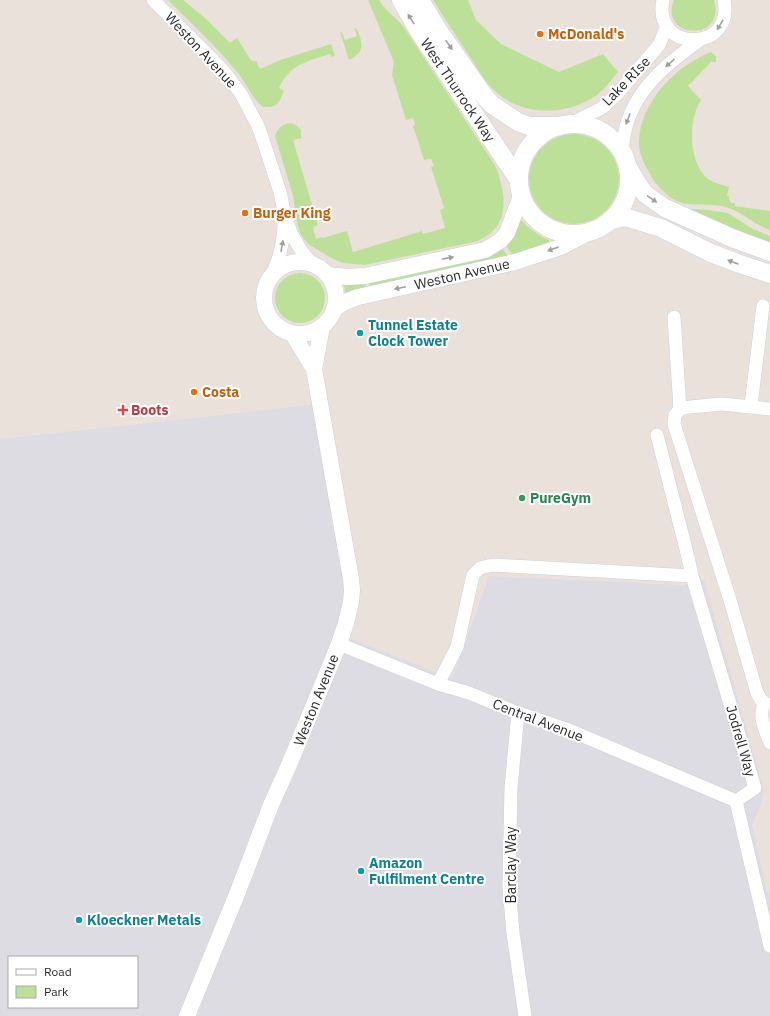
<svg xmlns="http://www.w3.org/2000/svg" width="770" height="1016" font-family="'IBM Plex Sans',sans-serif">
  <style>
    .industrial { fill: #dddce3; fill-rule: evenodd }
    .green { fill: #bde099 }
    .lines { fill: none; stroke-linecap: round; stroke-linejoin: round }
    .minor-casing { stroke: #c9d0da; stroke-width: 14 }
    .tertiary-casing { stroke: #c9d0da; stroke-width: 17 }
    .secondary-casing { stroke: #c9d0da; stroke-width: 19 }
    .minor { stroke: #fff; stroke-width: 13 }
    .tertiary { stroke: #fff; stroke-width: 16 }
    .secondary { stroke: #fff; stroke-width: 18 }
    .oneway { fill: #9f9f9f }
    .food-dot { fill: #e8710a; stroke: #fff; stroke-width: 1.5 }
    .culture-dot { fill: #0f9aa8; stroke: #fff; stroke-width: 1.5 }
    .health-dot { fill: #e0444e; stroke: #fff; stroke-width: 1.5 }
    .leisure-dot { fill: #2e9e5b; stroke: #fff; stroke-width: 1.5 }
    .labels { text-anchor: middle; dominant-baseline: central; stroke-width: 4; stroke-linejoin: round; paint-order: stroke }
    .food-label { font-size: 14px; font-weight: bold; fill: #c56008; stroke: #fff; text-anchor: start }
    .street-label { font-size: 14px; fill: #292929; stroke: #fff }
    .culture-label { font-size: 14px; font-weight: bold; fill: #0d838f; stroke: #fff; text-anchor: start }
    .health-label { font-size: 14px; font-weight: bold; fill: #be3a42; stroke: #fff; text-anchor: start }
    .leisure-label { font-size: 14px; font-weight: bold; fill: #27864d; stroke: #fff; text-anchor: start }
  </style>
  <rect width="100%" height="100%" fill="#ebe1db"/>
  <!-- industrial -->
  <path class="industrial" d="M324,403L358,601L350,638L452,679L489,576L682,585L704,580L764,791L761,804L752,825L767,892H770V1016H0V439L204,417ZM9,957H137V1007H9Z"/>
  <!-- green -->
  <path class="green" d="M168,0H183L205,18L230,43L237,38L250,59L252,61H256L260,69L283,59L331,44L335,56L331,57L330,54C306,62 290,64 279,88L284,91C279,103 277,108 263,107C251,98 247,83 237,72C216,46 191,23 168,0Z
    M368,0H379L383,6L403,26L495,165C506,193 512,226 478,241L365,265L343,263L333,259L308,244L301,235L297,223L293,196L275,136C279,123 293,118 301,130V138L293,140L318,225L313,227L316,239L322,237L323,238L347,231L353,252L422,231L423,234L445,228L440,210L444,208L431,167L434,166L431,159L424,160L413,126L415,125L413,118L406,120L392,75L394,62Z
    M433,0H468L476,20L501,44L559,72L603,54L618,72C611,80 605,89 597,95C567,116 522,117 495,91C485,82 477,68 470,57C457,38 445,19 433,0Z
    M674,0H714C727,44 658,38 674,0Z
    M354,28L357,29C363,44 365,52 349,60L340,32H342L345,40L357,36Z
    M711,52L716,56V62H711L688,86L701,100C688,119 688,163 708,179C714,183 722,185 729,187L727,196H729V199L731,203H735V206L770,211V230C752,224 740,209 721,206C705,203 687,208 673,199C663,192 654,183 649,172C644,164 640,155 639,146C637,105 675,66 711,52Z
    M529 179a45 45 0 1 1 90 0a45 45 0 1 1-90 0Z
    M692,209L708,210L728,213L753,229L770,236V245L690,213Z
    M520,219C529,228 537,235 549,240V242L514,256L505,245Z
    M502,248L509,258L370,286L369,281Z
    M275 298a25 25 0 1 1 50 0a25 25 0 1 1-50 0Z
    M365,282L366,287L345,293L344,284Z"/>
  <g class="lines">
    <defs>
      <path id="minor" d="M153,0L212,59L227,75L241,94L258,126L263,140L280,192L285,216L292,235L302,252L313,265
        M663,0C652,53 735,53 724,0
        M572,123L602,108L618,93L659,45L667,26
        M622,151C623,143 624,134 626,127C636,88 669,62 700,40
        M272,275C280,256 284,242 284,221
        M674,317L680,409
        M751,406L763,306
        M770,409L722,404L690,407L680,409L675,415L674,424L730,600L757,693L761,700L765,703C757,715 766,731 770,743
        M657,435L687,553L692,576L755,788L736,801L770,946
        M339,644L438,684L469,693L518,713L569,730L736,801
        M438,684L457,647L473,575L480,568L492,565L692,576
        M518,713L511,788L509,886L513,933L525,1016"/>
      <path id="tertiary" d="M264 298a36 36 0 1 1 72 0a36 36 0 1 1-72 0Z
        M327,275L348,277L365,276L485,250L500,241L507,233L521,196
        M334,309L345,302L358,297L515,262L561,247L588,233
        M314,369L322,327
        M187,1016L237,894L271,805L289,765L339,644L346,623L351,602L352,590L351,579L314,369L292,333"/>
      <path id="secondary" d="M401,0L418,30L518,179
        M420,0L438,30L482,93L491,104L518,122L529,126H555
        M519 179a55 55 0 1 1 110 0a55 55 0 1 1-110 0Z
        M629,169L636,181L645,194L665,208L732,238L770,252
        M612,220L625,217L661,228L711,253L737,263L770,274"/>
    </defs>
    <!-- minor casing -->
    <use href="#minor" class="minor-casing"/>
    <!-- tertiary casing -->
    <use href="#tertiary" class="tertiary-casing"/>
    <!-- secondary casing -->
    <use href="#secondary" class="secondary-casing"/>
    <!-- minor -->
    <use href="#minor" class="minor"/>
    <!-- tertiary -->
    <use href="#tertiary" class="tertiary"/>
    <!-- secondary -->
    <use href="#secondary" class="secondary"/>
  </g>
  <!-- one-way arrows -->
  <defs><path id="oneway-solid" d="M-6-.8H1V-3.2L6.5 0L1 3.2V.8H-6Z"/></defs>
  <g class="oneway">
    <use href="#oneway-solid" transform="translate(411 19) rotate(-122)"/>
    <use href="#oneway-solid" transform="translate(720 25) rotate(121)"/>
    <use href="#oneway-solid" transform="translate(449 45) rotate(55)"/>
    <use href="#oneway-solid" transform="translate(670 63) rotate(138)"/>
    <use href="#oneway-solid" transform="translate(628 119) rotate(110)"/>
    <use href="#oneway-solid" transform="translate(652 199) rotate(34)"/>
    <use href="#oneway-solid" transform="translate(282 246) rotate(-80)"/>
    <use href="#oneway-solid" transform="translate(553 249) rotate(160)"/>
    <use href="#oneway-solid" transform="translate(448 258) rotate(-11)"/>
    <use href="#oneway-solid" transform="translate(733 262) rotate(-159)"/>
    <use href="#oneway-solid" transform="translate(400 288) rotate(168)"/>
  </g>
  <!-- markers -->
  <g class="food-dot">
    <circle cx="540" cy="34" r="4"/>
    <circle cx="245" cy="213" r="4"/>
    <circle cx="194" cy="392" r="4"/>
  </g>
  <g class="culture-dot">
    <circle cx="360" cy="333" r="4"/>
    <circle cx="361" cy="871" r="4"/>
    <circle cx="79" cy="920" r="4"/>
  </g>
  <path class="health-dot" d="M121 404h4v4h4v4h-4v4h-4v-4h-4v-4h4z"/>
  <circle class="leisure-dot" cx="522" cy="498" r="4"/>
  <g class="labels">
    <!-- food labels -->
    <g class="food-label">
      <text x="548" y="34">McDonald's</text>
      <text x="253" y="213">Burger King</text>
      <text x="202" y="392">Costa</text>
    </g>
    <!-- street labels -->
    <g class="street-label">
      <text transform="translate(201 50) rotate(47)">Weston Avenue</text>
      <text transform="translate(626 81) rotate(-46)">Lake RIse</text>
      <text transform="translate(458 90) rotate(56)">West Thurrock Way</text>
      <text transform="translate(462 274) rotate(-13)">Weston Avenue</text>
      <text transform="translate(316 700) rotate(-68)">Weston Avenue</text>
      <text transform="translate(538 720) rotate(21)">Central Avenue</text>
      <text transform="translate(741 741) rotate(74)">Jodrell Way</text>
      <text transform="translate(511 865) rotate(-90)">Barclay Way</text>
    </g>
    <!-- culture labels -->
    <g class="culture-label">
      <text x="368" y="325">Tunnel Estate<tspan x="368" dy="16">Clock Tower</tspan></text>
      <text x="369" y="863">Amazon<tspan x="369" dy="16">Fulfilment Centre</tspan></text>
      <text x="87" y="920">Kloeckner Metals</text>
    </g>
    <!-- health labels -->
    <g class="health-label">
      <text x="131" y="410">Boots</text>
    </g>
    <!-- leisure labels -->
    <g class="leisure-label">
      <text x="530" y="498">PureGym</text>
    </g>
  </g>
  <!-- legend -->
  <rect x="8" y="956" width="130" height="52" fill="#ffffff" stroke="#a9a9a9"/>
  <rect x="16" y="969" width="20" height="6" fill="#ffffff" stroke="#a9a9a9"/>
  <text x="44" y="976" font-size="12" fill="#292929">Road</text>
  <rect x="16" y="986" width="20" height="12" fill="#bde099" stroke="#a9a9a9"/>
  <text x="44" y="996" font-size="12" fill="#292929">Park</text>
</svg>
